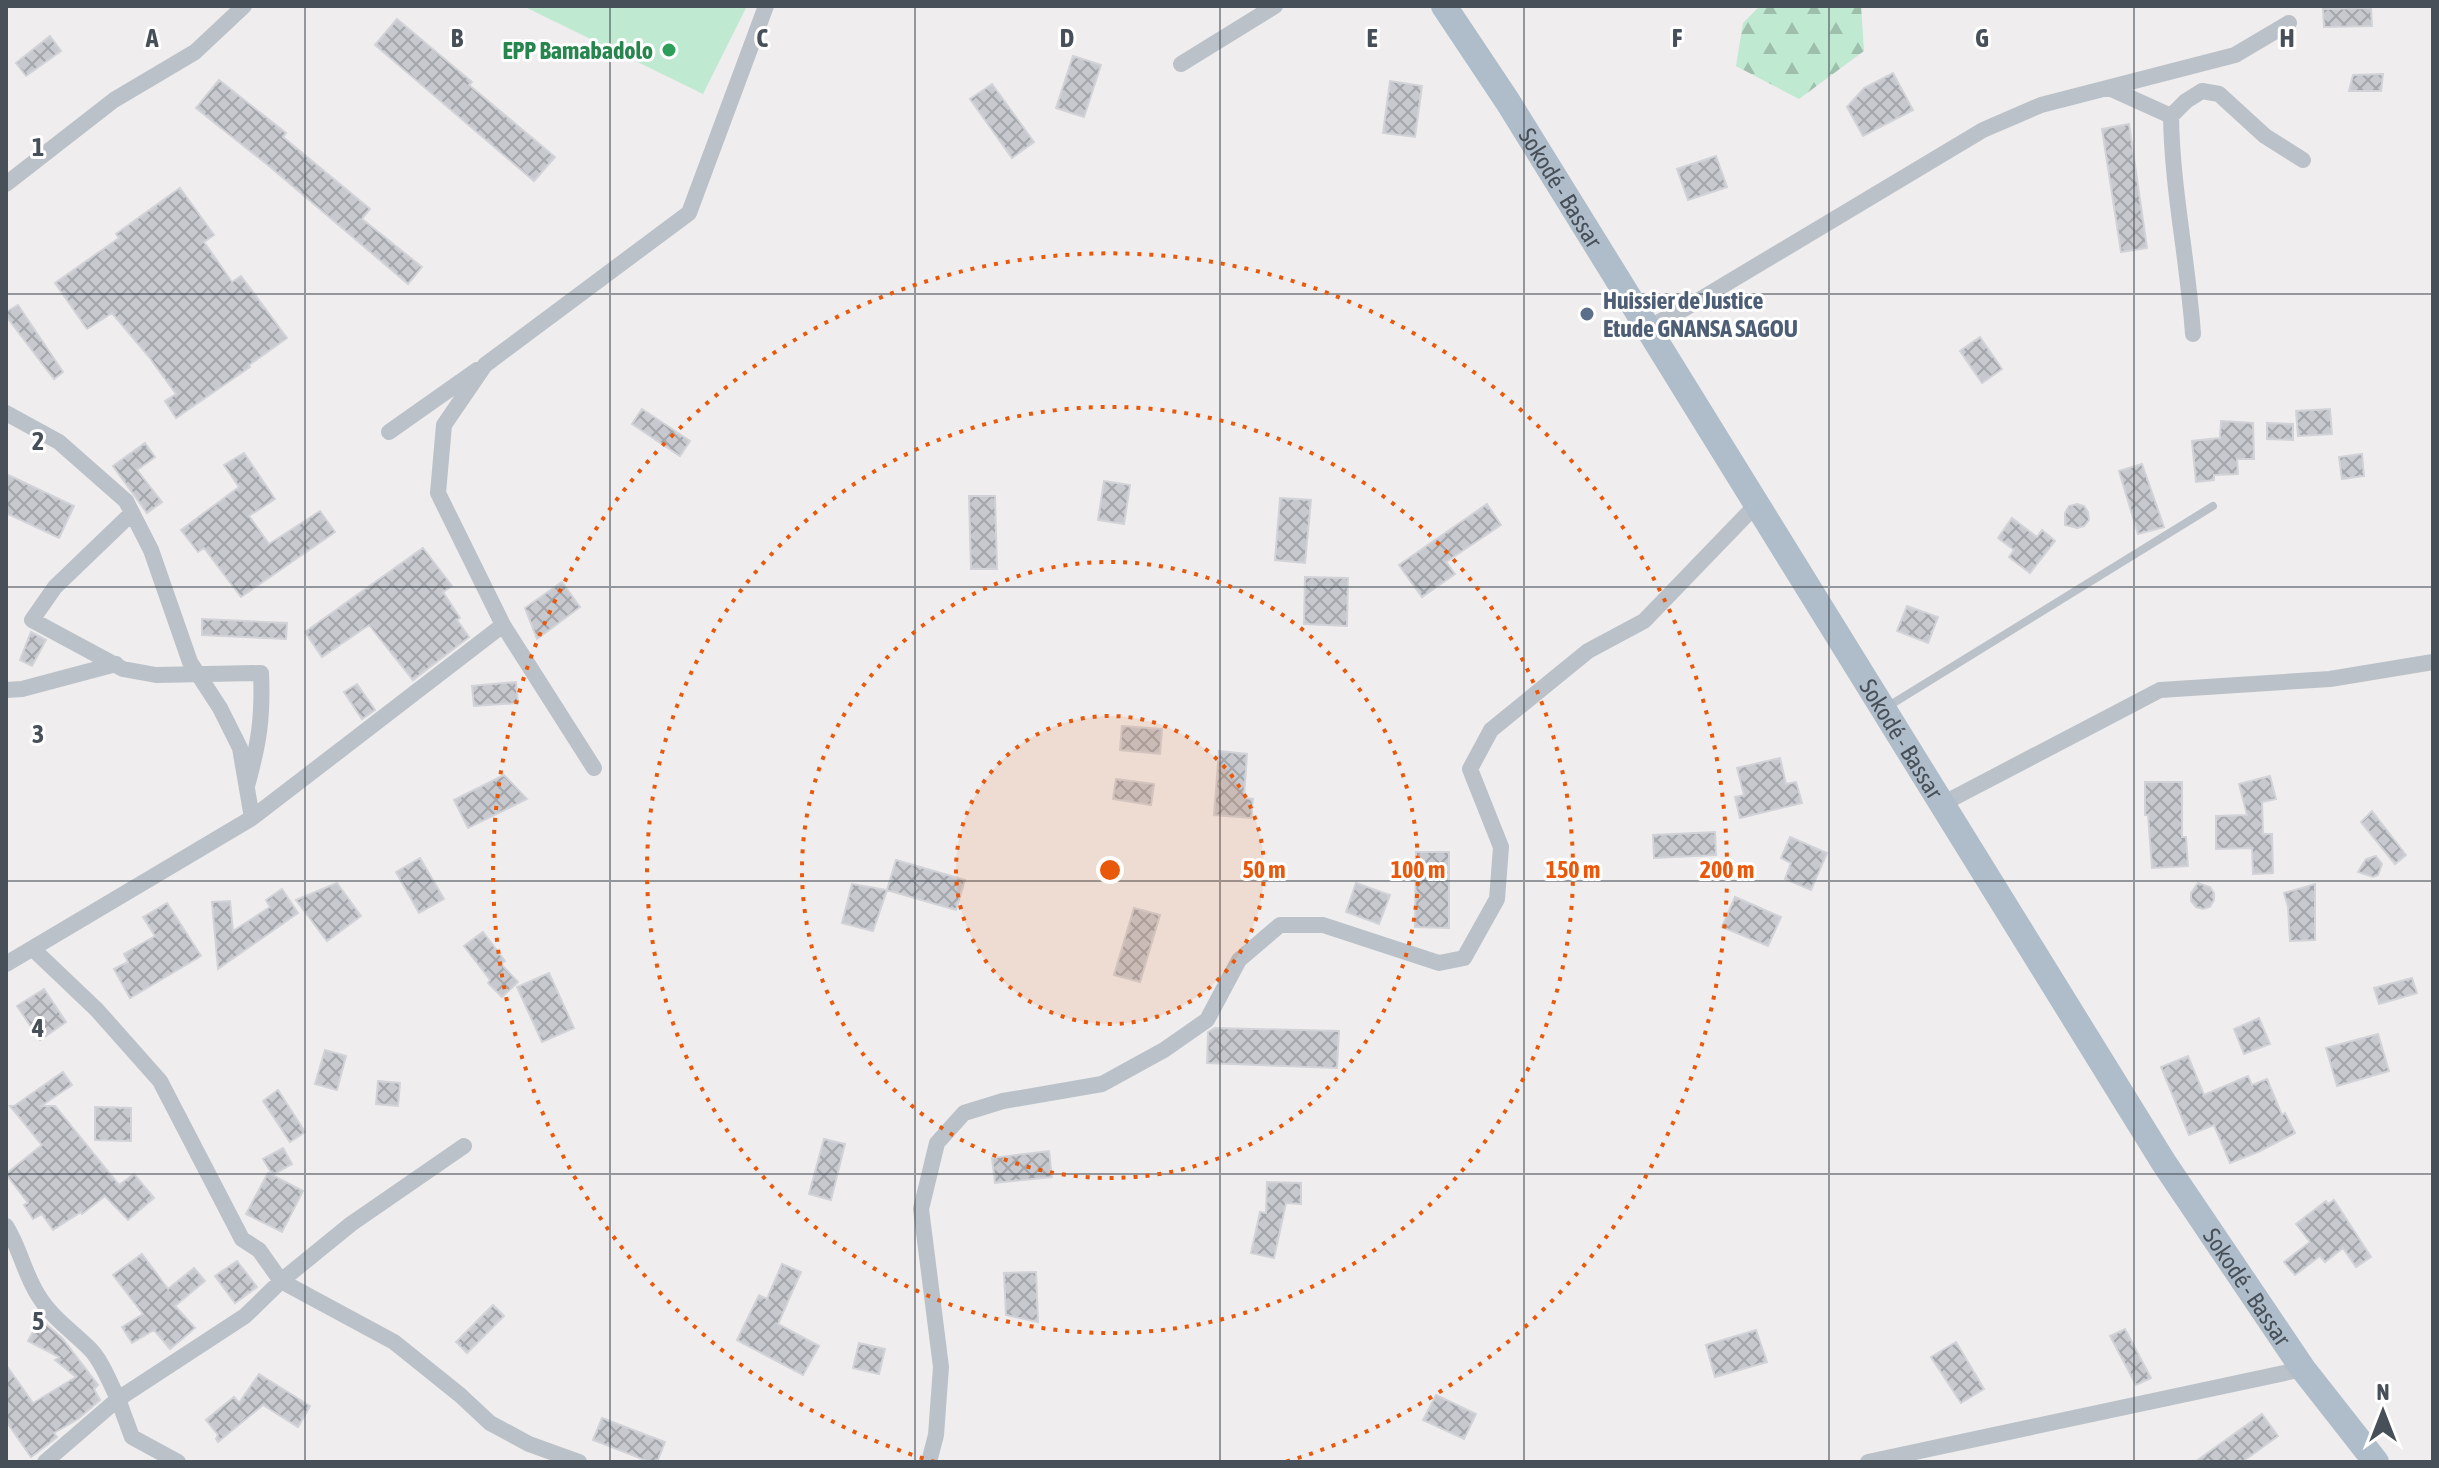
<svg xmlns="http://www.w3.org/2000/svg" width="2439" height="1468" font-family="'Asap Condensed',sans-serif">
  <style>
    .forest { fill: url(#forest-firs) }
    .pitch { fill: #c0e9d1 }
    .building { fill: url(#building-cross-hatch); stroke: #d2d3d8; stroke-width: 2 }
    .lines { fill: none; stroke-linecap: round; stroke-linejoin: round }
    .lane { stroke: #bac1c8; stroke-width: 8 }
    .street { stroke: #bac1c8; stroke-width: 16 }
    .primary { stroke: #afbcc9; stroke-width: 26 }
    .grid { fill: none; stroke: #475058; stroke-width: 2; stroke-opacity: 0.55 }
    .ring { fill: none; stroke: #e8590c; stroke-width: 4; stroke-dasharray: 4 8 }
    .leisure-dot { fill: #2e9e5b; stroke: #fff; stroke-width: 3 }
    .service-dot { fill: #5c6f8a; stroke: #fff; stroke-width: 3 }
    .labels { text-anchor: middle; dominant-baseline: central; stroke-width: 6; stroke-linejoin: round; paint-order: stroke }
    .leisure-label { font-size: 24px; font-weight: bold; fill: #27864d; stroke: #fff; text-anchor: end }
    .street-label { font-size: 24px; fill: #475058; stroke: #fff }
    .service-label { font-size: 24px; font-weight: bold; fill: #4e5e75; stroke: #fff; text-anchor: start }
    .grid-label { font-size: 26px; text-anchor: middle; font-weight: bold; fill: #475058; stroke: #fff; stroke-width: 6; stroke-linejoin: round; paint-order: stroke }
    .centre { fill: #e8590c; stroke: #fff; stroke-width: 4 }
    .ring-label { font-size: 24px; text-anchor: middle; font-weight: bold; fill: #e8590c; stroke: #fff; stroke-width: 6; stroke-linejoin: round; paint-order: stroke }
  </style>
  <defs>
    <pattern id="forest-firs" width="22" height="20" patternUnits="userSpaceOnUse" patternTransform="scale(2)"><rect width="22" height="20" fill="#c0e9d1"/><path d="M5 1l3.5 6h-7zM16 11l3.5 6h-7z" fill="#9ebfac"/></pattern>
    <pattern id="building-cross-hatch" width="8" height="8" patternUnits="userSpaceOnUse" patternTransform="scale(2)"><rect width="8" height="8" fill="#c7c9cf"/><path d="M0 0l8 8M0 8l8-8" fill="none" stroke="#a3a6ab"/></pattern>
  </defs>
  <rect width="100%" height="100%" fill="#efeded"/>
  <!-- forest -->
  <path class="forest" d="M1760,6H1861L1864,51L1799,99L1736,66L1743,23Z"/>
  <!-- pitch -->
  <path class="pitch" d="M523,6H747L703,94Z"/>
  <!-- building -->
  <path class="building" d="M2371,8L2372,26L2324,27L2323,9Z
    M397,19L472,82L469,85L555,157L534,181L375,45Z
    M50,36L61,51L26,76L16,63Z
    M1073,56L1101,65L1084,117L1056,108Z
    M1893,73L1913,110L1863,136L1847,107L1864,88Z
    M2383,74L2381,91H2349L2353,75Z
    M219,80L286,133L283,137L370,209L362,219L422,267L408,284L269,166L196,108Z
    M1390,81L1422,86L1415,137L1383,133Z
    M992,84L1034,142L1012,158L970,99Z
    M2129,124L2147,248L2121,252L2102,129Z
    M1716,156L1727,187L1688,200L1677,169Z
    M180,188L214,235L204,242L232,282L241,276L287,338L249,365L250,367L176,418L165,401L176,394L149,357L112,313L87,329L55,283L119,238L116,234Z
    M18,305L63,372L54,379L6,316V312Z
    M1980,337L2002,369L1982,383L1960,351Z
    M642,409L690,441L680,456L632,424Z
    M2330,409L2332,434L2298,436L2296,411Z
    M2221,421L2253,423L2254,459H2237L2238,474L2214,475V480L2196,482L2192,441L2220,438Z
    M2267,423L2293,424V440L2267,439Z
    M145,443L155,457L137,470L162,502L147,513L113,466Z
    M244,453L275,499L249,516L269,544L320,511L335,532L241,597L204,548L198,552L181,530L239,487L224,465Z
    M2362,454L2364,476L2342,479L2339,457Z
    M2142,464L2164,527L2138,534L2119,471Z
    M6,474L74,506L59,538L6,513Z
    M1104,481L1130,485L1124,524L1098,520Z
    M969,496H995L997,569H971Z
    M1280,498L1311,500L1305,563L1275,560Z
    M1487,504L1501,525L1446,562L1455,574L1422,597L1399,565Z
    M2077,504L2084,506L2088,512L2089,520L2084,526L2077,528L2065,525V513L2069,506Z
    M2012,518L2037,537L2042,530L2055,541L2030,573L2009,557L2014,550L1998,538Z
    M423,548L452,586L443,592L460,618L457,620L469,637L413,680L369,625L322,657L305,632Z
    M1305,577L1348,578L1347,626L1304,624Z
    M562,582L580,607L537,639L525,608Z
    M1907,606L1938,617L1928,643L1897,631Z
    M202,619L287,623L286,639L202,635Z
    M31,632L46,640L32,666L20,660Z
    M516,682L518,703L474,706L472,686Z
    M357,684L375,710L362,719L344,692Z
    M1122,726L1162,729L1160,754L1120,750Z
    M1219,751L1247,754L1244,798L1253,799L1251,818L1214,815Z
    M1780,758L1786,784L1796,782L1802,803L1740,818L1735,797L1744,795L1737,768Z
    M504,775L527,799L468,828L454,800Z
    M2270,776L2276,799L2262,802L2263,834H2272L2273,873L2253,874L2252,848L2216,849V816L2247,815L2239,784Z
    M1116,779L1154,784L1151,805L1113,799Z
    M2145,782H2182V837H2186L2188,866L2152,868L2148,815H2145Z
    M2372,811L2406,855L2395,864L2361,822Z
    M1715,832L1716,855L1654,858L1653,835Z
    M1790,837L1827,853L1811,890L1785,879L1791,863L1781,858Z
    M1416,852H1449V928L1415,927Z
    M2376,856L2382,864L2378,875L2373,877L2358,872L2366,859Z
    M420,858L444,899L419,913L396,872Z
    M896,860L965,880L956,910L887,890Z
    M337,883L361,916L327,941L296,900Z
    M1356,883L1390,895L1379,924L1346,912Z
    M2198,883L2210,887L2214,893V900L2210,907L2203,909L2196,907L2191,901V893Z
    M852,884L887,890L873,931L842,923Z
    M2315,884V940L2290,941L2288,907L2284,893Z
    M282,889L298,913L218,969L212,902L230,901L233,931L270,907L266,900Z
    M1735,897L1781,917L1768,946L1722,927Z
    M167,903L201,956L130,998L114,969L128,962L124,954L155,936L143,917Z
    M1134,908L1160,915L1140,982L1114,975Z
    M483,932L505,961L501,964L518,982L502,997L488,983L490,980L464,946Z
    M549,973L574,1028L542,1042L517,987Z
    M2412,978L2417,993L2379,1004L2374,988Z
    M44,989L66,1022L40,1040L17,1006Z
    M2259,1018L2270,1044L2244,1054L2234,1029Z
    M1215,1028L1339,1031L1337,1068L1207,1063L1208,1032Z
    M2378,1034L2389,1071L2337,1086L2326,1048Z
    M325,1050L346,1056L337,1090L315,1084Z
    M2188,1056L2204,1095L2248,1076L2252,1085L2267,1079L2282,1115L2285,1113L2295,1133L2258,1152L2230,1163L2214,1125L2189,1135L2161,1067Z
    M63,1072L72,1085L41,1106H55L119,1185L134,1174L154,1198L128,1220L105,1196L82,1214L81,1212L53,1230L42,1214L33,1219L24,1205L28,1203L6,1174L42,1145L10,1106H14Z
    M378,1081L400,1083L398,1106L376,1104Z
    M278,1090L305,1132L290,1142L263,1101Z
    M95,1107L131,1108V1141L95,1140Z
    M824,1139L845,1144L831,1200L809,1194Z
    M283,1148L292,1164L272,1175L303,1191L282,1232L246,1214L268,1173L272,1174L263,1159Z
    M1049,1151L1052,1177L995,1183L992,1158Z
    M1267,1182L1301,1183V1204L1286,1203L1274,1258L1251,1253L1260,1212L1266,1213Z
    M2334,1200L2371,1257L2356,1267L2343,1248L2325,1262L2320,1256L2295,1275L2284,1262L2310,1242L2296,1224L2326,1201L2328,1204Z
    M142,1254L168,1289L194,1268L205,1281L175,1306L195,1328L170,1349L154,1330L132,1343L122,1327L143,1314L113,1275Z
    M237,1261L257,1287L235,1303L215,1276Z
    M782,1264L801,1272L778,1324L819,1346L803,1375L737,1340L759,1295L767,1299Z
    M1036,1272L1038,1322L1006,1315L1004,1273Z
    M493,1305L504,1316L467,1353L456,1342Z
    M40,1319L62,1338L98,1385L94,1389L100,1400L78,1419L54,1433L57,1437L31,1457L6,1421V1365L33,1403L76,1377L55,1360L59,1357L28,1341Z
    M2125,1329L2151,1378L2136,1385L2110,1336Z
    M1756,1330L1767,1362L1715,1377L1706,1345Z
    M1956,1342L1984,1389L1961,1403L1931,1357Z
    M859,1343L885,1349L879,1374L853,1368Z
    M259,1374L310,1406L298,1427L263,1405L218,1442L216,1439L218,1435L206,1420L234,1397L239,1403Z
    M1436,1395L1476,1414L1464,1439L1423,1420Z
    M2262,1414L2278,1436L2242,1462H2195Z
    M602,1418L665,1442L657,1462H650L593,1440Z"/>
  <g class="lines">
    <!-- lane -->
    <path class="lane" d="M1887,707L2213,506"/>
    <!-- street -->
    <path class="street" d="M1181,64L1275,6
      M2109,88L2171,116L2186,101L2202,91L2219,94L2265,136L2303,160
      M2171,116C2172,189 2188,261 2193,334
      M6,184L114,100L195,52L244,6
      M1647,328L1684,309L1983,130L2041,105L2235,55L2289,23
      M6,413L59,442L126,501L151,550L190,662L220,708L240,748L252,818
      M389,432L477,370
      M132,513L55,587L32,620L123,669L156,675L261,673C263,717 259,743 247,786
      M6,690L22,689L116,664
      M594,768L503,625L438,493L444,425L485,365L689,213L766,6
      M1942,804L2160,690L2330,679L2433,662
      M33,949L97,1010L160,1081L242,1239L259,1250L281,1281L394,1342L460,1395L490,1423L529,1444L579,1462
      M6,964L252,818L503,625
      M6,1226C20,1248 24,1273 38,1295C51,1317 72,1331 90,1349C102,1361 110,1383 118,1399L45,1462
      M178,1462L132,1437L118,1399L245,1316L281,1281L351,1224L464,1146
      M929,1462L936,1435L941,1367L921,1209L937,1143L964,1113L1003,1101L1102,1084L1164,1050L1207,1020L1239,960L1280,925H1323L1439,963L1464,958L1497,899L1501,847L1470,769L1491,730L1588,651L1644,621L1757,504
      M1868,1462L2303,1369"/>
    <!-- primary -->
    <path class="primary" id="s1" d="M1444,6L1508,102L2164,1163L2303,1369L2376,1462"/>
  </g>
  <!-- grid -->
  <path class="grid" d="M305,6V1462M610,6V1462M915,6V1462M1220,6V1462M1524,6V1462M1829,6V1462M2134,6V1462M6,294H2433M6,587H2433M6,881H2433M6,1174H2433"/>
  <!-- distance rings -->
  <circle cx="1110" cy="870" r="154" fill="#e8590c" fill-opacity=".12"/>
  <g class="ring">
    <circle cx="1110" cy="870" r="154"/>
    <circle cx="1110" cy="870" r="308"/>
    <circle cx="1110" cy="870" r="463"/>
    <path d="M935 1462A617 617 0 1 1 1285 1462"/>
  </g>
  <!-- markers -->
  <circle class="leisure-dot" cx="669" cy="50" r="8"/>
  <circle class="service-dot" cx="1587" cy="314" r="8"/>
  <g class="labels">
    <!-- leisure labels -->
    <g class="leisure-label">
      <text x="653" y="50">EPP Bamabadolo</text>
    </g>
    <!-- street labels -->
    <g class="street-label">
      <text stroke="none"><textPath href="#s1" startOffset="216">Sokodé - Bassar</textPath></text>
      <text stroke="none"><textPath href="#s1" startOffset="864">Sokodé - Bassar</textPath></text>
      <text stroke="none"><textPath href="#s1" startOffset="1512">Sokodé - Bassar</textPath></text>
    </g>
    <!-- service labels -->
    <g class="service-label">
      <text x="1603" y="300">Huissier de Justice<tspan x="1603" dy="28">Etude GNANSA SAGOU</tspan></text>
    </g>
  </g>
  <g class="grid-label">
    <text x="152" y="47">A</text>
    <text x="457" y="47">B</text>
    <text x="762" y="47">C</text>
    <text x="1067" y="47">D</text>
    <text x="1372" y="47">E</text>
    <text x="1677" y="47">F</text>
    <text x="1982" y="47">G</text>
    <text x="2287" y="47">H</text>
    <text x="38" y="156">1</text>
    <text x="38" y="450">2</text>
    <text x="38" y="743">3</text>
    <text x="38" y="1037">4</text>
    <text x="38" y="1330">5</text>
  </g>
  <circle cx="1110" cy="870" r="12" class="centre"/>
  <g class="ring-label">
    <text x="1264" y="878">50 m</text>
    <text x="1418" y="878">100 m</text>
    <text x="1573" y="878">150 m</text>
    <text x="1727" y="878">200 m</text>
  </g>
  <!-- border -->
  <rect width="2439" height="1468" fill="none" stroke="#475058" stroke-width="16"/>
  <!-- north arrow -->
  <g transform="translate(2383 1412)" stroke="#ffffff" stroke-width="6" paint-order="stroke">
  <path d="M0-6L14 30L0 20L-14 30Z" fill="#475058"/>
  <text y="-12" font-size="22" font-weight="bold" text-anchor="middle" fill="#475058">N</text>
  </g>
</svg>
